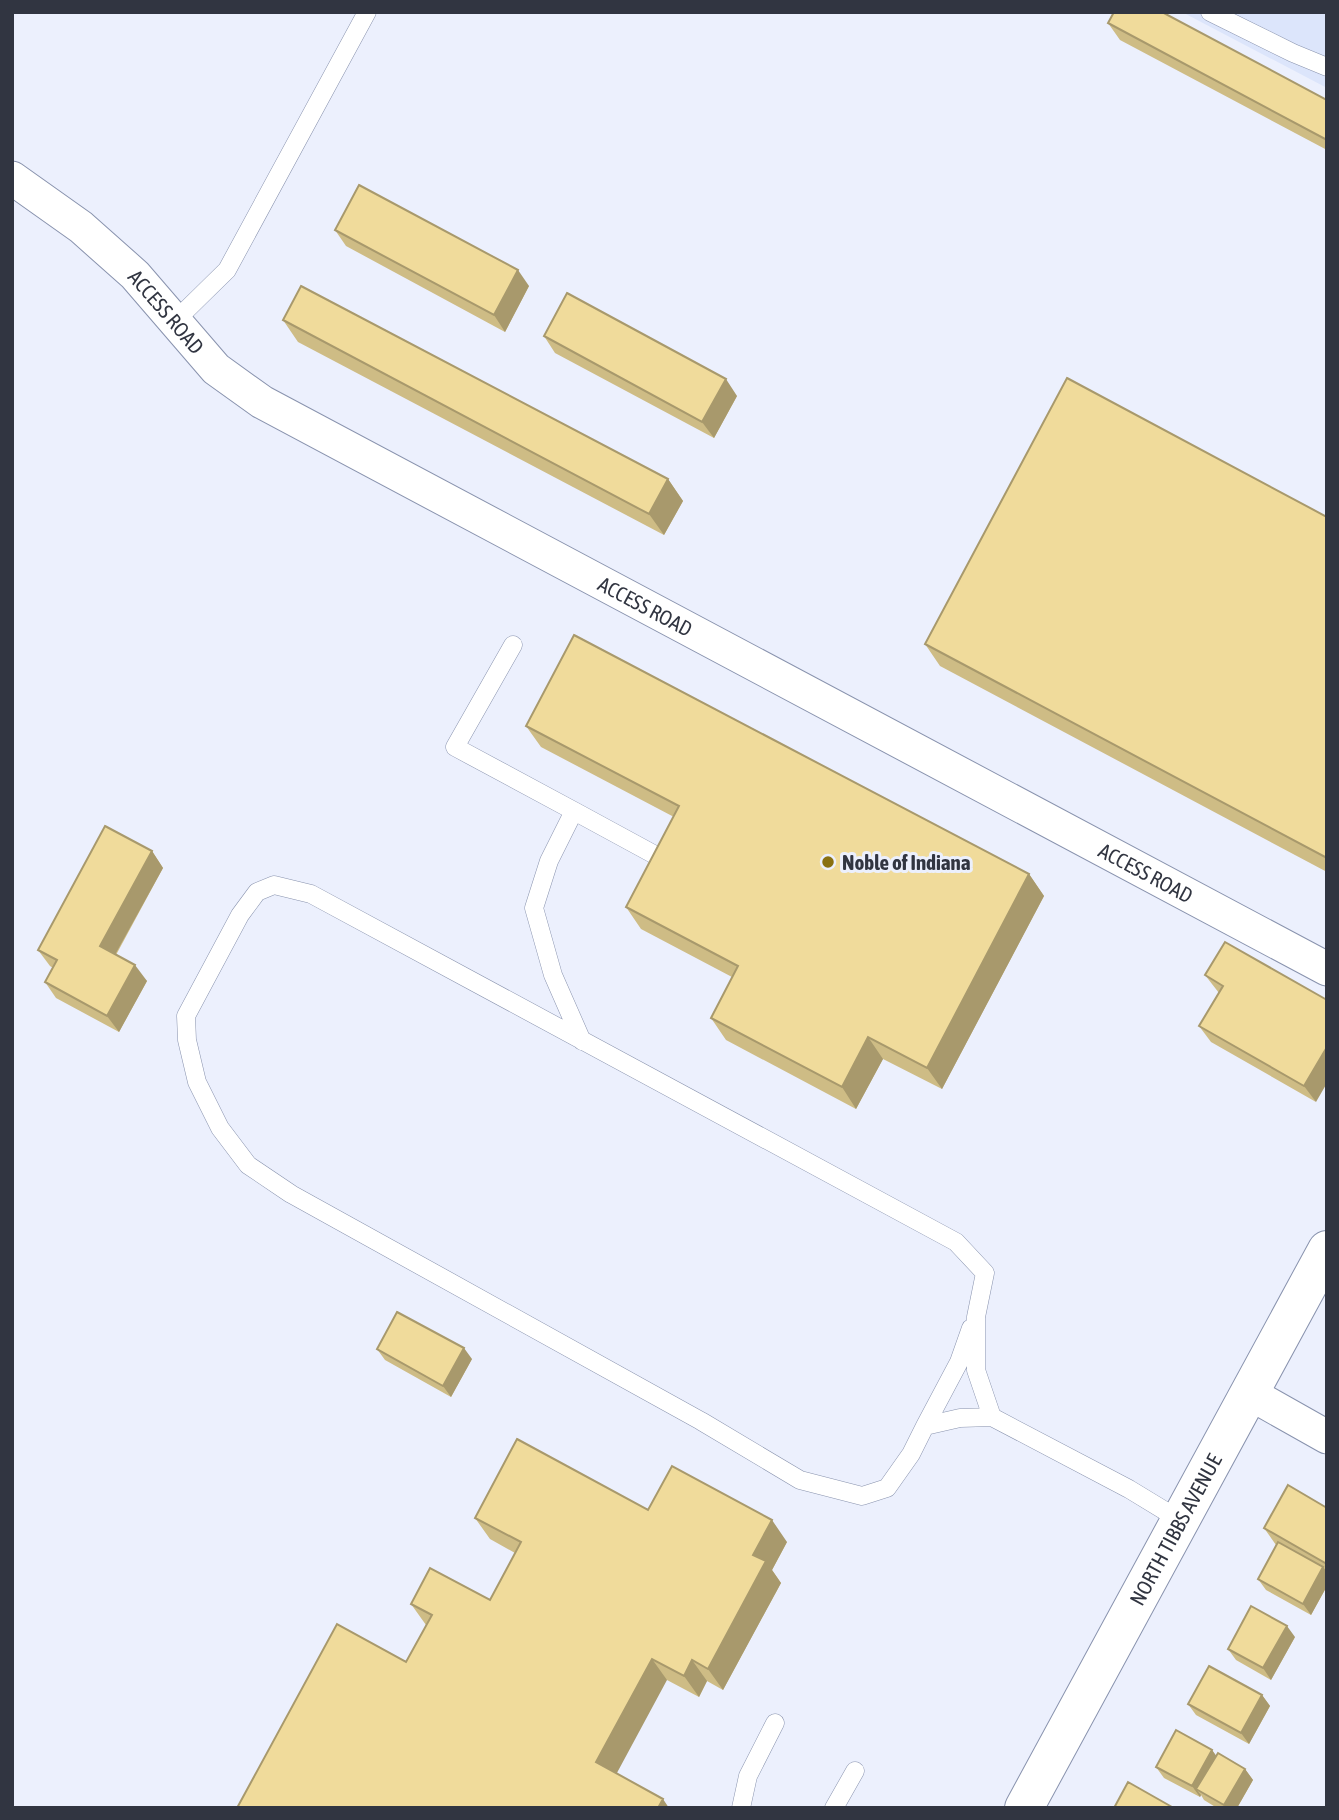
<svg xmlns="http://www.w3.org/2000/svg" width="1339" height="1820" font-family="'Asap Condensed',sans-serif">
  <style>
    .built { fill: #dce5fb }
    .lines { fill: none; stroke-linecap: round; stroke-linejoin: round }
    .service-casing { stroke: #8993ae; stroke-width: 19 }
    .minor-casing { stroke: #8993ae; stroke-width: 35 }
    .tertiary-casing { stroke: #8993ae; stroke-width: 40 }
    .service { stroke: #fff; stroke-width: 18 }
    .minor { stroke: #fff; stroke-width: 33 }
    .tertiary { stroke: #fff; stroke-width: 38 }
    .wall { fill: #cebc85 }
    .shaded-wall { fill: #a8996c }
    .building { fill: #f0db9b; stroke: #a8996c; stroke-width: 2 }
    .poi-dot { fill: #897011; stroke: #ecf0fd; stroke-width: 2.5 }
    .labels { text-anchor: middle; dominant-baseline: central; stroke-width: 6; stroke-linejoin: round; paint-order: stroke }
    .street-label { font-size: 21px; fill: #313541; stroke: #ecf0fd }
    .poi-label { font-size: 21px; font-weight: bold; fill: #313541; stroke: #ecf0fd; text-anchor: start }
  </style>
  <rect width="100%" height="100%" fill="#ecf0fd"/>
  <!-- built -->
  <path class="built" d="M1182,12H1327V88Z"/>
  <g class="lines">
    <defs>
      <path id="service" d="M1210,12L1293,53L1327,67
        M176,320L227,270L367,12
        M513,645L455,747L574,811L549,861L534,908L553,975L582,1041
        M574,811L655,855
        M992,1417L976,1370V1317L985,1273L956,1242L311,894L274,885L257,892L240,915L186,1016L187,1040L197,1082L220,1128L248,1165L291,1194L701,1421L800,1480L862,1496L887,1488L911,1454L925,1426L960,1418L992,1417L1129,1489L1180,1520
        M925,1426L959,1362L971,1328
        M741,1808L748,1776L775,1723
        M834,1808L855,1771"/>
      <g id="minor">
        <path id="s1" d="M12,178L81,227L135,275L216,369L262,402L1327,969"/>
        <path d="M1249,1393L1327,1437"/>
      </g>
      <g id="tertiary">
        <path id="s2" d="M1024,1808L1327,1250"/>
      </g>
    </defs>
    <!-- service casing -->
    <use href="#service" class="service-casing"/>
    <!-- minor casing -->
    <use href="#minor" class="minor-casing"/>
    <!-- tertiary casing -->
    <use href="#tertiary" class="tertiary-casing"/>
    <!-- service -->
    <use href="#service" class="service"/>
    <!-- minor -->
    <use href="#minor" class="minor"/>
    <!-- tertiary -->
    <use href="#tertiary" class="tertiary"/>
  </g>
  <!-- wall -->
  <path class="wall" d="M1108,23L1327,100V150L1120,40Z
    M335,230L529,286L505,332L346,246Z
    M283,320L668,479L683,501L664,535L298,342Z
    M544,336L737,396L714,438L555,353Z
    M1327,517V872L940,666L925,644Z
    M526,726L1029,874L1044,896L942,1089L883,1059L856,1109L726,1040L711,1018L732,977L641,929L626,907L674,817L541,747Z
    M152,851L163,868L116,955L147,981L119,1032L56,998L45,982L53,968L50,966L38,950Z
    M1225,942L1316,1102L1211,1042L1199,1026L1219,993L1205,975Z
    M377,1349L472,1359L451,1397L385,1360Z
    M1327,1508V1586L1311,1615L1266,1590L1258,1579L1276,1545L1264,1528Z
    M648,1510L787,1542L772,1570L781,1583L723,1690L707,1681L699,1697L667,1680L406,1662L426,1625L411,1604L490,1600L515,1553L490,1539L475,1518Z
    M1295,1637L1271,1680L1236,1660L1228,1649Z
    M1262,1695L1270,1706L1249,1744L1196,1715L1188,1704Z
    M1212,1750L1216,1756L1245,1769L1253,1780L1237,1808H1217L1204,1800L1201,1795L1200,1797L1164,1778L1156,1767Z"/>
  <!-- shaded-wall -->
  <path class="shaded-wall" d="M518,270L529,286L505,332L494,315Z
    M726,379L737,396L714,438L702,422Z
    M668,479L683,501L664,535L649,514Z
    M152,851L163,868L111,962L100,946Z
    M1029,874L1044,896L942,1089L927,1068Z
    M135,965L147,981L119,1032L107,1016Z
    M868,1037L883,1059L856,1109L842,1087Z
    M1327,1047V1083L1316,1102L1304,1086Z
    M464,1348L472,1359L451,1397L443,1386Z
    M772,1520L787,1542L772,1570L781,1583L723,1690L708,1669L753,1555Z
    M1323,1567L1327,1572V1586L1311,1615L1303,1604Z
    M1287,1626L1295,1637L1271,1680L1263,1668Z
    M652,1659L667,1680L611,1784L596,1762Z
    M692,1660L707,1681L699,1697L684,1676Z
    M1262,1695L1270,1706L1249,1744L1241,1733Z
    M1212,1750L1220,1761L1196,1789L1201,1795L1200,1797L1192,1786Z
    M1245,1769L1253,1780L1237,1808H1226L1224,1805Z
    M663,1799L669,1808H658Z"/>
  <!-- building -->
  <path class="building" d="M1114,12H1162L1327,100V140L1108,23Z
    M359,185L518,270L494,315L335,230Z
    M301,286L668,479L649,514L283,320Z
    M567,293L726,379L702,422L544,336Z
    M1067,378L1327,517V858L925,644Z
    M574,635L1029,874L927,1068L868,1037L842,1087L711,1018L738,966L626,907L679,806L526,726Z
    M105,826L152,851L100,946L135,965L107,1016L45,982L57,960L38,950Z
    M1225,942L1327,1000V1047L1304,1086L1199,1026L1223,986L1205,975Z
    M397,1312L464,1348L443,1386L377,1349Z
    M517,1439L648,1510L672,1466L772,1520L753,1555L766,1561L708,1669L692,1660L684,1676L652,1659L596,1762L663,1799L658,1808H237L337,1624L406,1662L432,1615L411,1604L430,1568L490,1600L521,1542L475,1518Z
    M1288,1485L1327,1508V1564L1264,1528Z
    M1278,1542L1323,1567L1303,1604L1258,1579Z
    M1251,1606L1287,1626L1263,1668L1228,1649Z
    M1209,1666L1262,1695L1241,1733L1188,1704Z
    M1176,1730L1212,1750L1192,1786L1156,1767Z
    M1218,1753L1245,1769L1224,1805L1196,1789Z
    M1128,1782L1172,1807V1808H1114Z"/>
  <!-- markers -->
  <circle class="poi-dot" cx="828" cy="862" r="7"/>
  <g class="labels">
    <!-- street labels -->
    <g class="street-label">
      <text stroke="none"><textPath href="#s1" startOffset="205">ACCESS ROAD</textPath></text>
      <text stroke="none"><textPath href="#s1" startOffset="772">ACCESS ROAD</textPath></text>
      <text stroke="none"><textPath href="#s1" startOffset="1339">ACCESS ROAD</textPath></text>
      <text stroke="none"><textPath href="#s2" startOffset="317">NORTH TIBBS AVENUE</textPath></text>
    </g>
    <!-- poi labels -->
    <g class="poi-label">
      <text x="842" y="862">Noble of Indiana</text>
    </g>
  </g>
  <!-- border -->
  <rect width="1339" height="1820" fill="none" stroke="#313541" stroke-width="28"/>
</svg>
